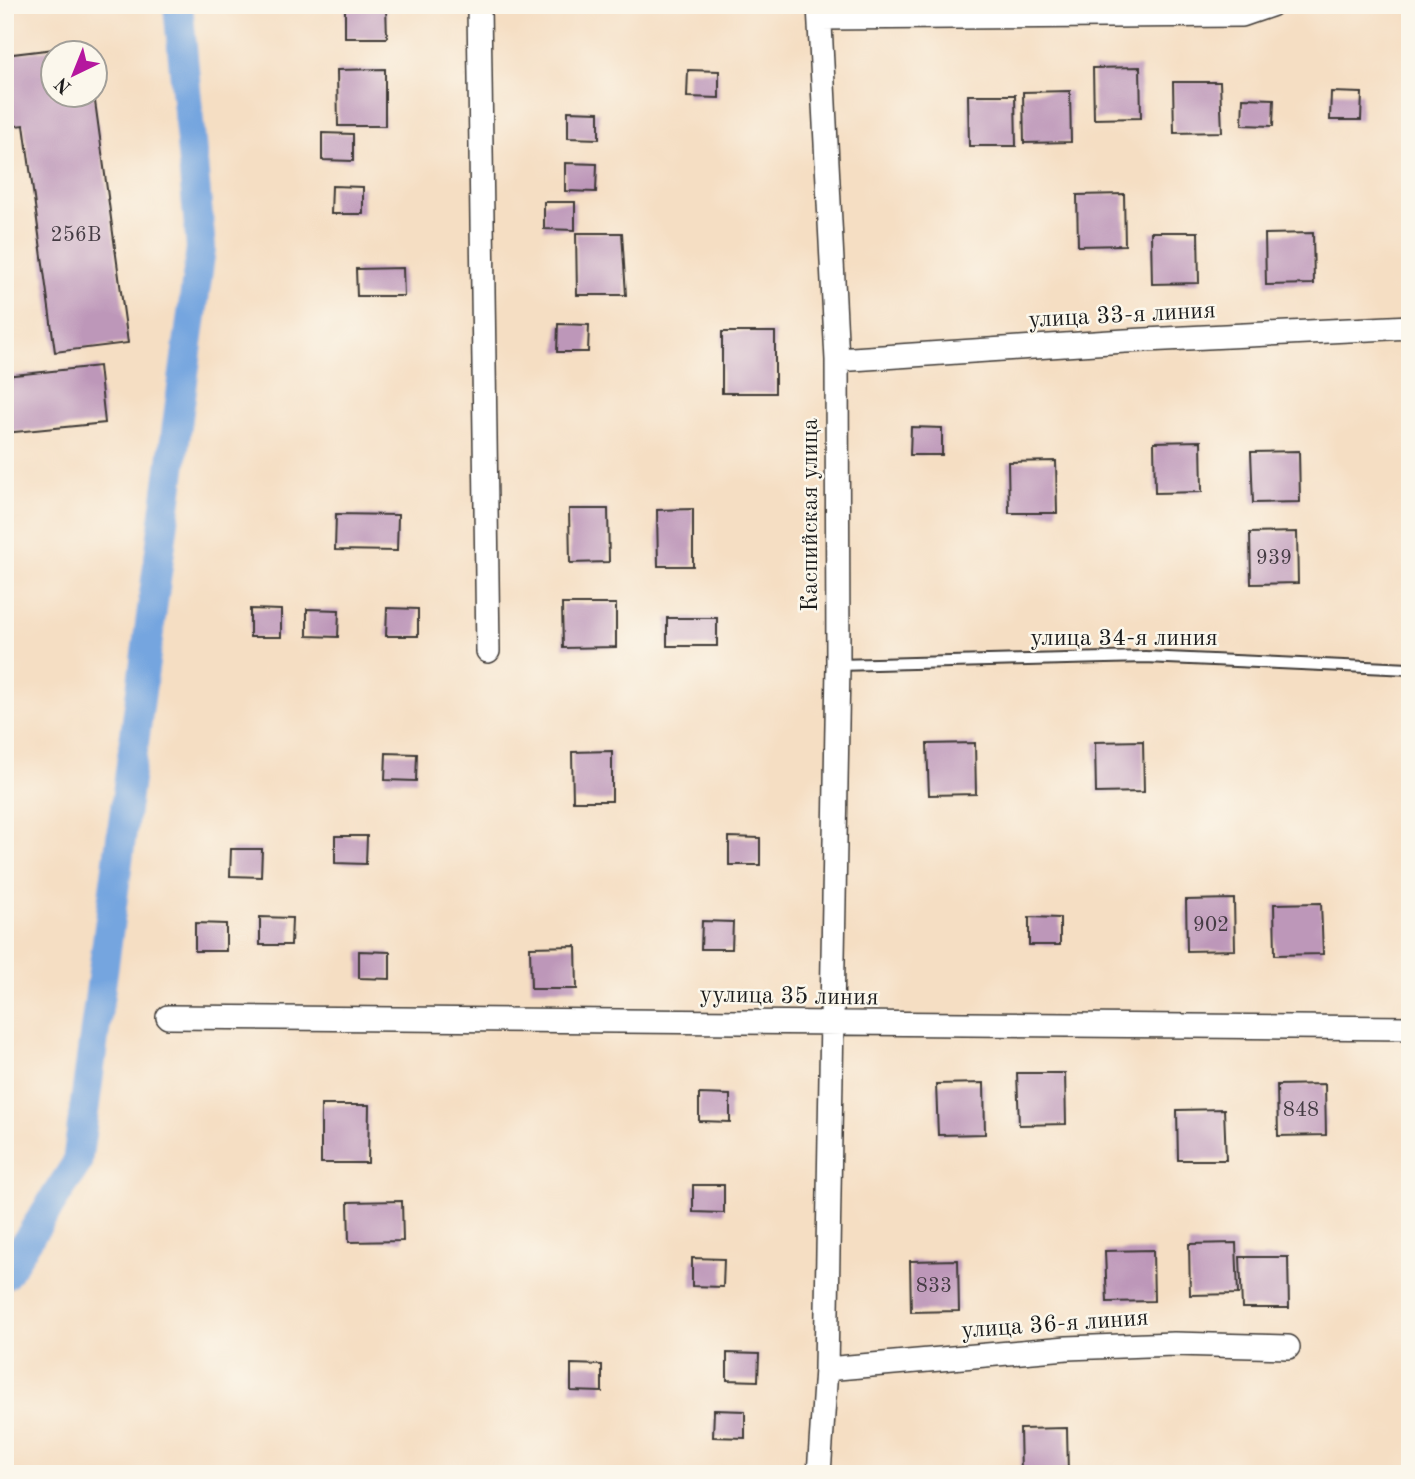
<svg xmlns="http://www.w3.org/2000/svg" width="1415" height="1479" font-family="'Old Standard TT',serif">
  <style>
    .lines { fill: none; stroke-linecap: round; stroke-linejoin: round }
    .canal { stroke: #74a5df; stroke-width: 30 }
    .building { fill: #bd97b9 }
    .service-casing { stroke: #3d3935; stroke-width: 14 }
    .minor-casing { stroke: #3d3935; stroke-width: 26 }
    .service { stroke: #fff; stroke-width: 10 }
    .minor { stroke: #fff; stroke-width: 23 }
    .labels { text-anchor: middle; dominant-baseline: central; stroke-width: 5; stroke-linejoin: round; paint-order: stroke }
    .number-label { font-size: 21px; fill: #443b43 }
    .street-label { font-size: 24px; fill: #1c1c1c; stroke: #fbf7ec }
  </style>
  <rect width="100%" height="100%" fill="#fbf7ec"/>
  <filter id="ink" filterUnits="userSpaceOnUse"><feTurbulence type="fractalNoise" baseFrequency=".0143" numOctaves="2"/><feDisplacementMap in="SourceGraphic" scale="14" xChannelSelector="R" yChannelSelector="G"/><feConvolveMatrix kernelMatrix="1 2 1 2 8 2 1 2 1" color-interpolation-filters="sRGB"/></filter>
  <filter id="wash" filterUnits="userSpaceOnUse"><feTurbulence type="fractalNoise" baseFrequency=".00686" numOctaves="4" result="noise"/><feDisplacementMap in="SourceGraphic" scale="28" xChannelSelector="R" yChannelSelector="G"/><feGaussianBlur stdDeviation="1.57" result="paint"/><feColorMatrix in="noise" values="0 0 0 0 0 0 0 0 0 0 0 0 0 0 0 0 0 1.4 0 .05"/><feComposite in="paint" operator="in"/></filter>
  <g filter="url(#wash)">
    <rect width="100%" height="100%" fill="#f5dec3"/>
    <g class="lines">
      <!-- canal -->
      <path class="canal" d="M5,1275L77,1163L201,248L178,5"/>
    </g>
    <g id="blocks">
      <!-- building -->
      <path class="building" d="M345,5H386L387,38H345Z
        M87,45L88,52H52V94H94L128,343L55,352L24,125L5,127V55Z
        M1140,67L1141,118L1094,119L1093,68Z
        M385,69V126H338L337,70Z
        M688,70L719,71V98L687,97Z
        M1173,82H1220L1222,132L1174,133Z
        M1070,91L1071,142L1024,143L1023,92Z
        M1331,92L1362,93L1361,120H1330Z
        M968,95H1015L1016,146H969Z
        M1243,98L1274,99L1273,126L1242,125Z
        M568,111L599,112V139L568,138Z
        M322,133L353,134V161L322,160Z
        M565,163L597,164L596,192L565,191Z
        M332,186L363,187V214H331Z
        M1124,194L1125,245L1078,246L1077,195Z
        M544,202H575V230L544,229Z
        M1151,232H1198L1199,283L1152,284Z
        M576,233H622L626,295H577Z
        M1313,233L1314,284L1266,285L1265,234Z
        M403,268L404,296H357L356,269Z
        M558,324L589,325L588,352H557Z
        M722,332H775V393H722Z
        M99,366L105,423L5,433V376Z
        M911,427L942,428V455H910Z
        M1201,441L1202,492L1155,493L1154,442Z
        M1299,451L1300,502L1253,503L1251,452Z
        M1056,461L1057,513H1009L1008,462Z
        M569,509H608L609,562L570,563Z
        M693,509V566H658L657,510Z
        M336,514L398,515L397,551L335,550Z
        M1297,532L1298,583L1251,584L1250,533Z
        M562,604H616V647L563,648Z
        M387,608L418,609V636H386Z
        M250,609L281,610V637H250Z
        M307,609L339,610L338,637L307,636Z
        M667,618H717V646H667Z
        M1143,741L1144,792L1096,793L1095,742Z
        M975,743L976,794L929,795L927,744Z
        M612,751V801H573L572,752Z
        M386,753L417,754L416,781L385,780Z
        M335,836H367L366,864L335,863Z
        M729,837L760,838V865H729Z
        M231,849H262L261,877L230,876Z
        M1234,899L1235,950L1187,951L1186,900Z
        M1321,903L1323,954L1275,955L1274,904Z
        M260,917L292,918L291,945H260Z
        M1029,917L1060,918V945H1029Z
        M702,921L733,922L732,949H701Z
        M195,923L226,924V951H195Z
        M576,946L577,989H531L530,947Z
        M359,951L390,952V979L359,978Z
        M1017,1073H1065L1066,1124L1019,1125Z
        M984,1083L985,1134L938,1135L936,1084Z
        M1325,1084L1326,1135L1278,1136L1277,1085Z
        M699,1094L730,1095V1122L699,1121Z
        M321,1105H369L368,1163H321Z
        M1224,1109L1226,1160H1178L1177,1110Z
        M693,1185H724V1213L693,1212Z
        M402,1201L403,1241L349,1242L348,1202Z
        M1236,1243L1238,1294L1190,1295L1189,1244Z
        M1153,1250L1154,1301L1107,1302L1105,1251Z
        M1240,1257H1288L1289,1308H1242Z
        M692,1258L724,1259L723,1287L692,1286Z
        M958,1260L959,1311L911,1312L910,1261Z
        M727,1353L759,1354L758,1381L727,1380Z
        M571,1364L602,1365V1392L571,1391Z
        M714,1410L745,1411V1438L713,1437Z
        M1067,1428L1068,1474H1021L1020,1429Z"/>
    </g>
  </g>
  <g filter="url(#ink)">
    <use href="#blocks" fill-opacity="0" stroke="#3d3935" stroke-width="2"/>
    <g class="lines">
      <defs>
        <path id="service" d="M838,665L1145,657L1410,669"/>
        <path id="minor" d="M479,5L488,651
          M819,5L837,360L838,665L826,1369L819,1474
          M820,18L1242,15L1271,5
          M837,360L1125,341L1410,327
          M168,1017L1410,1028
          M826,1369L1067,1348L1174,1344L1288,1347"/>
      </defs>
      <!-- service casing -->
      <use href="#service" class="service-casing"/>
      <!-- minor casing -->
      <use href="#minor" class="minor-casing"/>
      <!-- service -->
      <use href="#service" class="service"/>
      <!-- minor -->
      <use href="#minor" class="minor"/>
    </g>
  </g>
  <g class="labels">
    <!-- number labels -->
    <g class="number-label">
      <text x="76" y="235">256В</text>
      <text x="1274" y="558">939</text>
      <text x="1211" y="925">902</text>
      <text x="1301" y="1110">848</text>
      <text x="934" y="1286">833</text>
    </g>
    <!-- street labels -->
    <g class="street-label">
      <text transform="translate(1122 316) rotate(-3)">улица 33-я линия</text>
      <text transform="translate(811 515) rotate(-90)">Каспийская улица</text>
      <text x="1124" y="639">улица 34-я линия</text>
      <text transform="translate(789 997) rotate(1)">уулица 35 линия</text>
      <text transform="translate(1055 1325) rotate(-4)">улица 36-я линия</text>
    </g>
  </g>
  <!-- margin -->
  <rect width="1415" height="1479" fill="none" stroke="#fbf7ec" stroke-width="28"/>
  <!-- north arrow -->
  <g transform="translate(74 74) rotate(223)"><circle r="33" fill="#fbf7ec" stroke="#a29f99" stroke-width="2"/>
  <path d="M0-5L12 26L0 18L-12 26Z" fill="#b5179e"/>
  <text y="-10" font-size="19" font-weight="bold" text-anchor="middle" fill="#1c1c1c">N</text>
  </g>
</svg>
